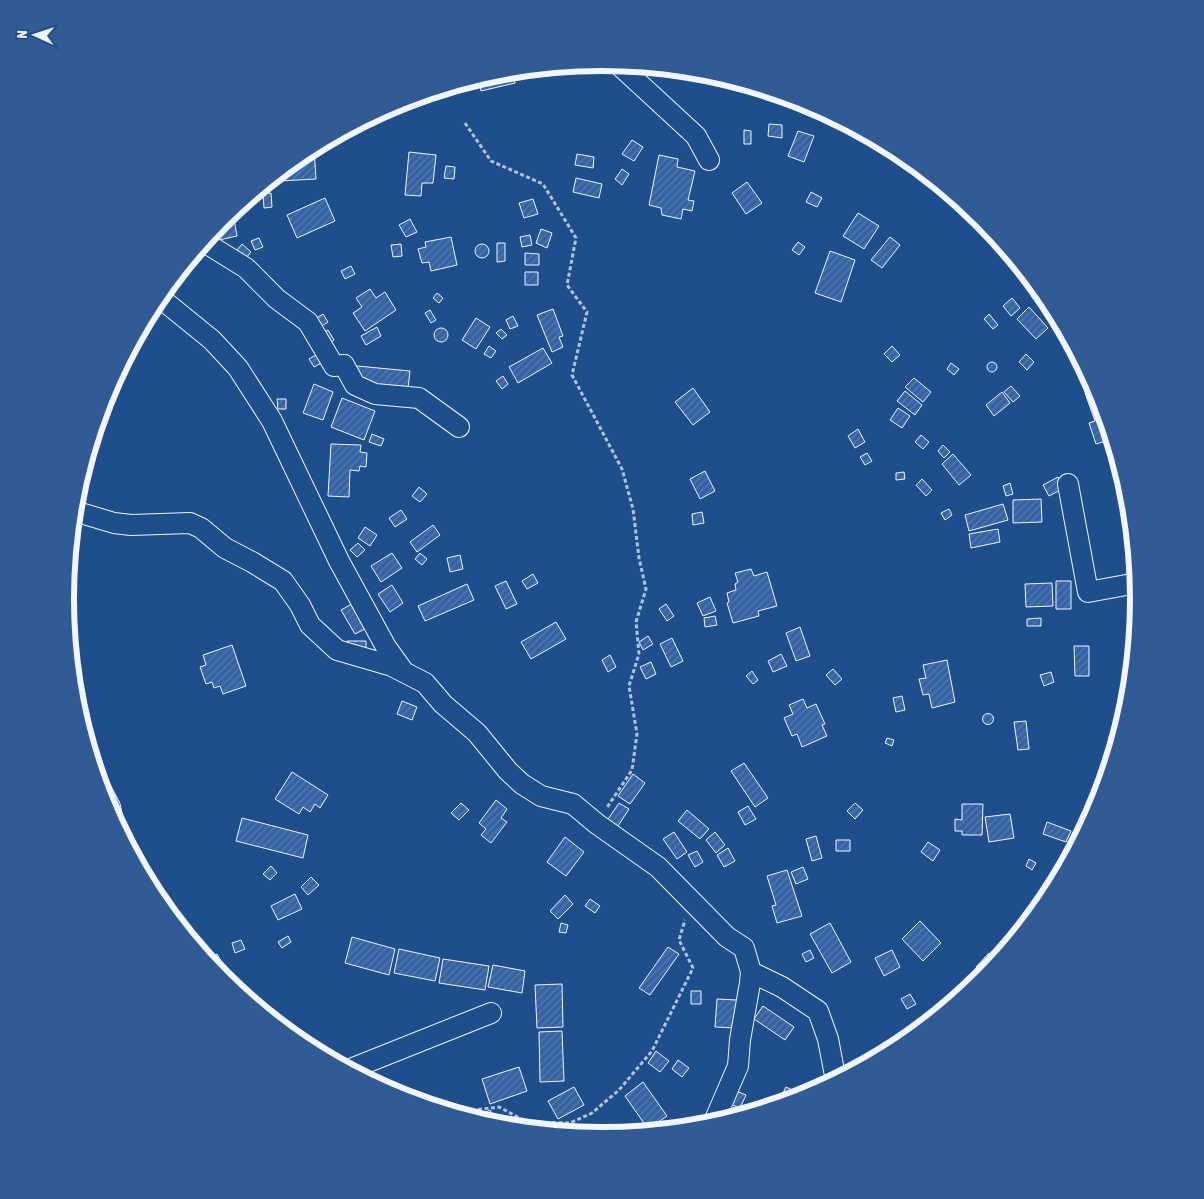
<svg xmlns="http://www.w3.org/2000/svg" width="1204" height="1199" font-family="'Asap Condensed',sans-serif">
  <style>
    .building { fill: url(#building-hatch); stroke: #f2f6ff }
    .lines { fill: none; stroke-linecap: round; stroke-linejoin: round }
    .minor-casing { stroke: #f2f6ff; stroke-width: 22 }
    .path { stroke: #b3c4dc; stroke-width: 3; stroke-dasharray: 4 2.5; stroke-linecap: butt }
    .minor { stroke: #1f4e8c; stroke-width: 20 }
    .rim { fill: none; stroke: #f2f6ff; stroke-width: 6 }
  </style>
  <defs>
    <pattern id="building-hatch" width="6" height="6" patternUnits="userSpaceOnUse" patternTransform="scale(1.25)"><rect width="6" height="6" fill="#3563a3"/><path d="M-1 1l2-2M0 6l6-6M5 7l2-2" fill="none" stroke="#537ab1"/></pattern>
  </defs>
  <rect width="100%" height="100%" fill="#1f4e8c"/>
  <!-- building -->
  <path class="building" d="M518,71L513,72L515,83L481,91L479,78L498,73Z
    M769,124L782,125V138L768,136Z
    M744,130L751,131V144H744Z
    M798,131L814,136L804,162L788,156Z
    M632,140L643,147L634,161L622,154Z
    M314,148L316,179L279,181L278,174L304,153Z
    M409,152L436,155L433,183H422L421,196L405,195Z
    M577,154L594,157L593,168L575,165Z
    M659,155L678,159L677,167L695,171L688,200L694,201L692,211L683,209L681,219L662,215L661,208L649,205Z
    M446,166L455,167L454,179L444,178Z
    M622,169L629,174L622,185L615,179Z
    M576,178L602,184L599,198L573,192Z
    M747,182L762,203L746,214L732,193Z
    M811,192L822,198L817,207L806,202Z
    M271,193L272,207L264,208L263,194Z
    M325,198L335,221L297,238L287,215Z
    M533,199L538,214L524,218L519,203Z
    M858,213L879,226L864,249L843,236Z
    M234,219L237,236L210,242L209,236L220,223Z
    M410,219L417,232L406,237L399,225Z
    M541,229L552,233L547,248L536,243Z
    M530,235L532,245L522,247L520,237Z
    M451,237L457,265L431,271L429,262L422,263L418,249L426,247L425,242Z
    M890,237L900,245L882,268L871,260Z
    M259,238L263,247L255,250L251,241Z
    M798,242L805,247L799,255L792,250Z
    M497,243H505V261L497,262Z
    M242,244L251,252L246,258L237,250Z
    M401,244L402,256L393,257L391,245Z
    M475 251a7 7 0 1 1 14 0a7 7 0 1 1-14 0Z
    M830,251L855,260L841,302L815,293Z
    M525,253L539,254V265H525Z
    M351,266L355,274L345,279L341,271Z
    M525,272H538V285H525Z
    M370,289L376,298L385,292L396,310L365,331L353,313L362,307L356,298Z
    M437,293L443,298L439,303L433,298Z
    M1012,298L1020,308L1011,316L1003,306Z
    M1029,307L1048,328L1036,339L1017,319Z
    M553,309L563,336L559,337L563,347L552,352L537,315Z
    M430,310L436,320L431,323L425,313Z
    M323,314L328,322L320,327L315,319Z
    M989,314L998,325L993,329L984,319Z
    M513,316L518,326L510,329L506,320Z
    M476,318L490,327L476,349L462,340Z
    M377,327L381,336L366,345L361,336Z
    M434 335a7 7 0 1 1 14 0a7 7 0 1 1-14 0Z
    M501,329L507,335L502,339L496,333Z
    M328,330L334,340L327,345L321,334Z
    M489,346L496,351L491,358L484,354Z
    M892,346L900,355L892,362L884,354Z
    M543,348L552,363L518,383L509,367Z
    M319,353L323,362L314,367L309,359Z
    M1026,354L1034,362L1027,370L1019,362Z
    M987 367a5 5 0 1 1 10 0a5 5 0 1 1-10 0Z
    M951,363L959,369L954,375L947,369Z
    M357,366L410,371L408,388L355,383Z
    M503,376L508,384L502,389L496,381Z
    M914,378L931,392L923,402L905,387Z
    M314,384L333,392L323,420L303,413Z
    M1011,386L1020,396L1013,402L1004,392Z
    M693,388L710,412L693,425L675,402Z
    M1096,390L1112,439L1096,444L1089,423L1095,421L1085,393Z
    M905,391L922,405L915,415L897,401Z
    M1002,392L1010,403L994,416L986,405Z
    M342,398L375,411L364,440L331,427Z
    M277,399H286V409H278Z
    M898,408L910,416L902,428L890,420Z
    M858,429L865,442L855,448L848,436Z
    M372,434L384,439L381,446L369,442Z
    M921,435L929,442L923,449L915,442Z
    M331,444L361,445L360,452L367,453L366,467L360,466L359,471L350,470L349,497L328,496Z
    M943,445L950,452L944,458L938,451Z
    M867,453L872,461L865,465L860,457Z
    M953,454L971,475L959,485L942,464Z
    M705,471L715,491L700,499L690,479Z
    M904,472L905,479L896,480V473Z
    M1058,477L1064,488L1049,496L1043,485Z
    M922,479L932,490L926,496L916,485Z
    M1010,483L1013,494L1006,496L1003,486Z
    M419,487L427,494L420,502L412,496Z
    M1041,499L1042,522L1013,523V500Z
    M1003,504L1008,520L969,531L965,515Z
    M949,509L952,515L945,520L941,513Z
    M401,510L407,519L395,527L389,518Z
    M702,512L704,523L693,525L692,514Z
    M433,525L440,535L417,552L410,542Z
    M365,527L377,535L370,546L358,538Z
    M998,529L1000,542L971,548L969,534Z
    M358,543L365,550L357,557L350,550Z
    M392,553L402,568L381,582L371,566Z
    M420,553L427,559L422,565L415,559Z
    M460,555L463,569L450,572L447,558Z
    M751,569L754,576L767,572L777,606L758,611L759,616L733,623L727,603L729,602L727,593L736,590L735,584L738,582L735,573Z
    M533,574L538,583L527,589L522,581Z
    M506,581L517,604L506,609L495,586Z
    M1056,581H1071V609H1056Z
    M1052,583L1053,606L1026,607L1025,584Z
    M467,584L474,600L425,621L418,606Z
    M392,585L403,603L390,612L378,594Z
    M710,597L716,611L703,616L697,603Z
    M357,601L371,626L355,634L341,610Z
    M666,604L674,616L667,621L659,609Z
    M715,616L717,625L705,627L704,618Z
    M1041,618V626H1027V619Z
    M556,622L566,639L531,659L521,642Z
    M800,627L810,656L796,661L786,633Z
    M648,636L653,644L643,650L639,642Z
    M672,638L683,661L671,667L660,644Z
    M347,641H366V652L347,651Z
    M232,645L246,686L223,694L220,686L214,688L212,682L206,684L200,667L206,665L203,655Z
    M1074,646H1089V676H1075Z
    M781,654L787,666L773,672L768,661Z
    M610,655L616,667L608,672L602,660Z
    M947,660L955,702L932,708L929,694L923,695L919,679L926,678L923,665Z
    M651,662L656,674L646,679L640,667Z
    M833,669L842,679L835,685L826,675Z
    M752,671L758,680L753,684L746,676Z
    M1051,672L1054,682L1044,686L1040,675Z
    M902,696L905,710L896,712L893,698Z
    M803,699L807,708L816,704L825,724L822,725L827,736L802,747L797,734L792,736L784,718L793,714L789,705Z
    M402,701L417,707L412,720L397,714Z
    M982.5 719a5.5 5.5 0 1 1 11 0a5.5 5.5 0 1 1-11 0Z
    M1026,721L1029,749L1018,750L1014,722Z
    M887,738L894,740L892,746L885,743Z
    M744,763L768,798L755,807L731,771Z
    M292,772L328,795L320,808L315,804L310,812L303,807L299,814L275,799Z
    M633,774L645,783L630,804L618,796Z
    M496,800L507,809L501,818L507,822L491,843L481,835L486,829L479,823Z
    M461,803L469,810L459,820L451,813Z
    M619,803L629,809L616,829L606,822Z
    M855,803L863,810L855,819L847,811Z
    M962,804H983L982,835H962V831H955V819L962,820Z
    M748,806L756,819L745,825L738,812Z
    M687,810L709,829L700,839L678,821Z
    M1010,814L1014,838L989,842L985,817Z
    M242,818L308,835L303,858L236,841Z
    M1047,822L1071,831L1066,842L1043,834Z
    M674,832L687,852L677,859L663,839Z
    M715,832L725,845L716,853L706,840Z
    M816,836L822,858L812,861L806,839Z
    M565,837L584,852L566,876L547,862Z
    M836,840H850V851H836Z
    M928,842L940,850L933,861L921,852Z
    M728,848L735,861L724,867L717,855Z
    M697,851L703,862L695,867L688,855Z
    M1065,851L1072,853L1068,862L1062,860Z
    M1029,859L1036,863L1032,870L1026,866Z
    M271,866L277,873L270,880L263,874Z
    M803,867L808,879L796,884L791,872Z
    M787,870L802,916L777,923L772,906L776,905L767,876Z
    M311,877L319,885L308,895L301,887Z
    M295,894L302,909L278,920L271,906Z
    M565,895L573,904L558,919L550,911Z
    M590,899L600,906L595,913L585,906Z
    M920,921L941,943L923,961L902,939Z
    M561,923L568,925L566,933L559,932Z
    M830,923L851,962L832,973L810,934Z
    M288,936L291,942L282,948L278,942Z
    M352,937L395,949L389,975L345,963Z
    M241,940L245,949L235,953L232,943Z
    M668,947L679,954L650,995L639,988Z
    M399,949L440,958L435,981L394,973Z
    M810,950L814,958L806,962L802,954Z
    M892,950L900,967L884,976L875,958Z
    M989,953L997,960L985,975L976,967Z
    M217,954L222,963L214,969L207,960Z
    M443,959L489,966L485,990L439,983Z
    M493,965L525,971L522,993L488,987Z
    M562,984L563,1027L537,1028L535,985Z
    M966,984L973,986L964,994L962,990Z
    M691,991H701V1004H691Z
    M910,994L916,1004L907,1009L901,999Z
    M717,999L737,1000L735,1028L715,1027Z
    M763,1006L794,1027L785,1040L754,1019Z
    M562,1031L564,1081L540,1082L539,1032Z
    M656,1051L669,1061L660,1072L648,1063Z
    M678,1060L689,1068L682,1077L672,1069Z
    M519,1067L527,1091L490,1104L482,1079Z
    M643,1082L667,1116L648,1129L625,1096Z
    M574,1087L584,1105L558,1119L548,1101Z
    M786,1087L796,1092L794,1098L783,1093Z
    M736,1091L746,1095L740,1108L730,1104Z
    M490,1110L498,1126L472,1119Z"/>
  <g class="lines">
    <defs>
      <path id="minor" d="M618,64L696,136L709,160
        M204,242L246,268L277,299L308,322L334,366L344,365L355,385L375,394L419,398L459,427
        M159,297L212,340L238,368L272,421L339,561L386,647L404,672
        M1068,484L1088,592L1137,583
        M74,511L114,523L131,525L190,523L201,528L225,548L252,562L283,581L300,605L310,625L337,650L392,666L425,683L443,704L477,733L508,771L522,784L541,796L573,804L597,824L658,867L727,937L744,948L751,972L750,983L740,1040L738,1066L713,1124
        M101,790L110,807L112,817
        M751,972L782,987L818,1011L828,1039L836,1081
        M348,1070L491,1013"/>
    </defs>
    <!-- minor casing -->
    <use href="#minor" class="minor-casing"/>
    <!-- path -->
    <path class="path" d="M465,123L491,161L543,184L576,238L567,285L587,312L572,375L622,469L633,509L639,558L646,589L636,622L639,654L629,686L637,734L632,770L606,809
      M460,1115L465,1111L499,1107L527,1122L570,1123L592,1113L619,1090L652,1051L693,968L679,940L685,920"/>
    <!-- minor -->
    <use href="#minor" class="minor"/>
  </g>
  <!-- crop -->
  <path d="M0 0H1204V1199H0ZM74 599a528 528 0 1 1 1056 0a528 528 0 1 1-1056 0Z" fill="#305b95" fill-rule="evenodd"/>
  <path class="rim" d="M74 599a528 528 0 1 1 1056 0a528 528 0 1 1-1056 0Z"/>
  <!-- north arrow -->
  <g transform="translate(35 35) rotate(273)" stroke="#1f4e8c" stroke-width="4" paint-order="stroke">
  <path d="M0-4L9 19L0 12L-9 19Z" fill="#f2f6ff"/>
  <text y="-8" font-size="14" font-weight="bold" text-anchor="middle" fill="#f2f6ff">N</text>
  </g>
</svg>
